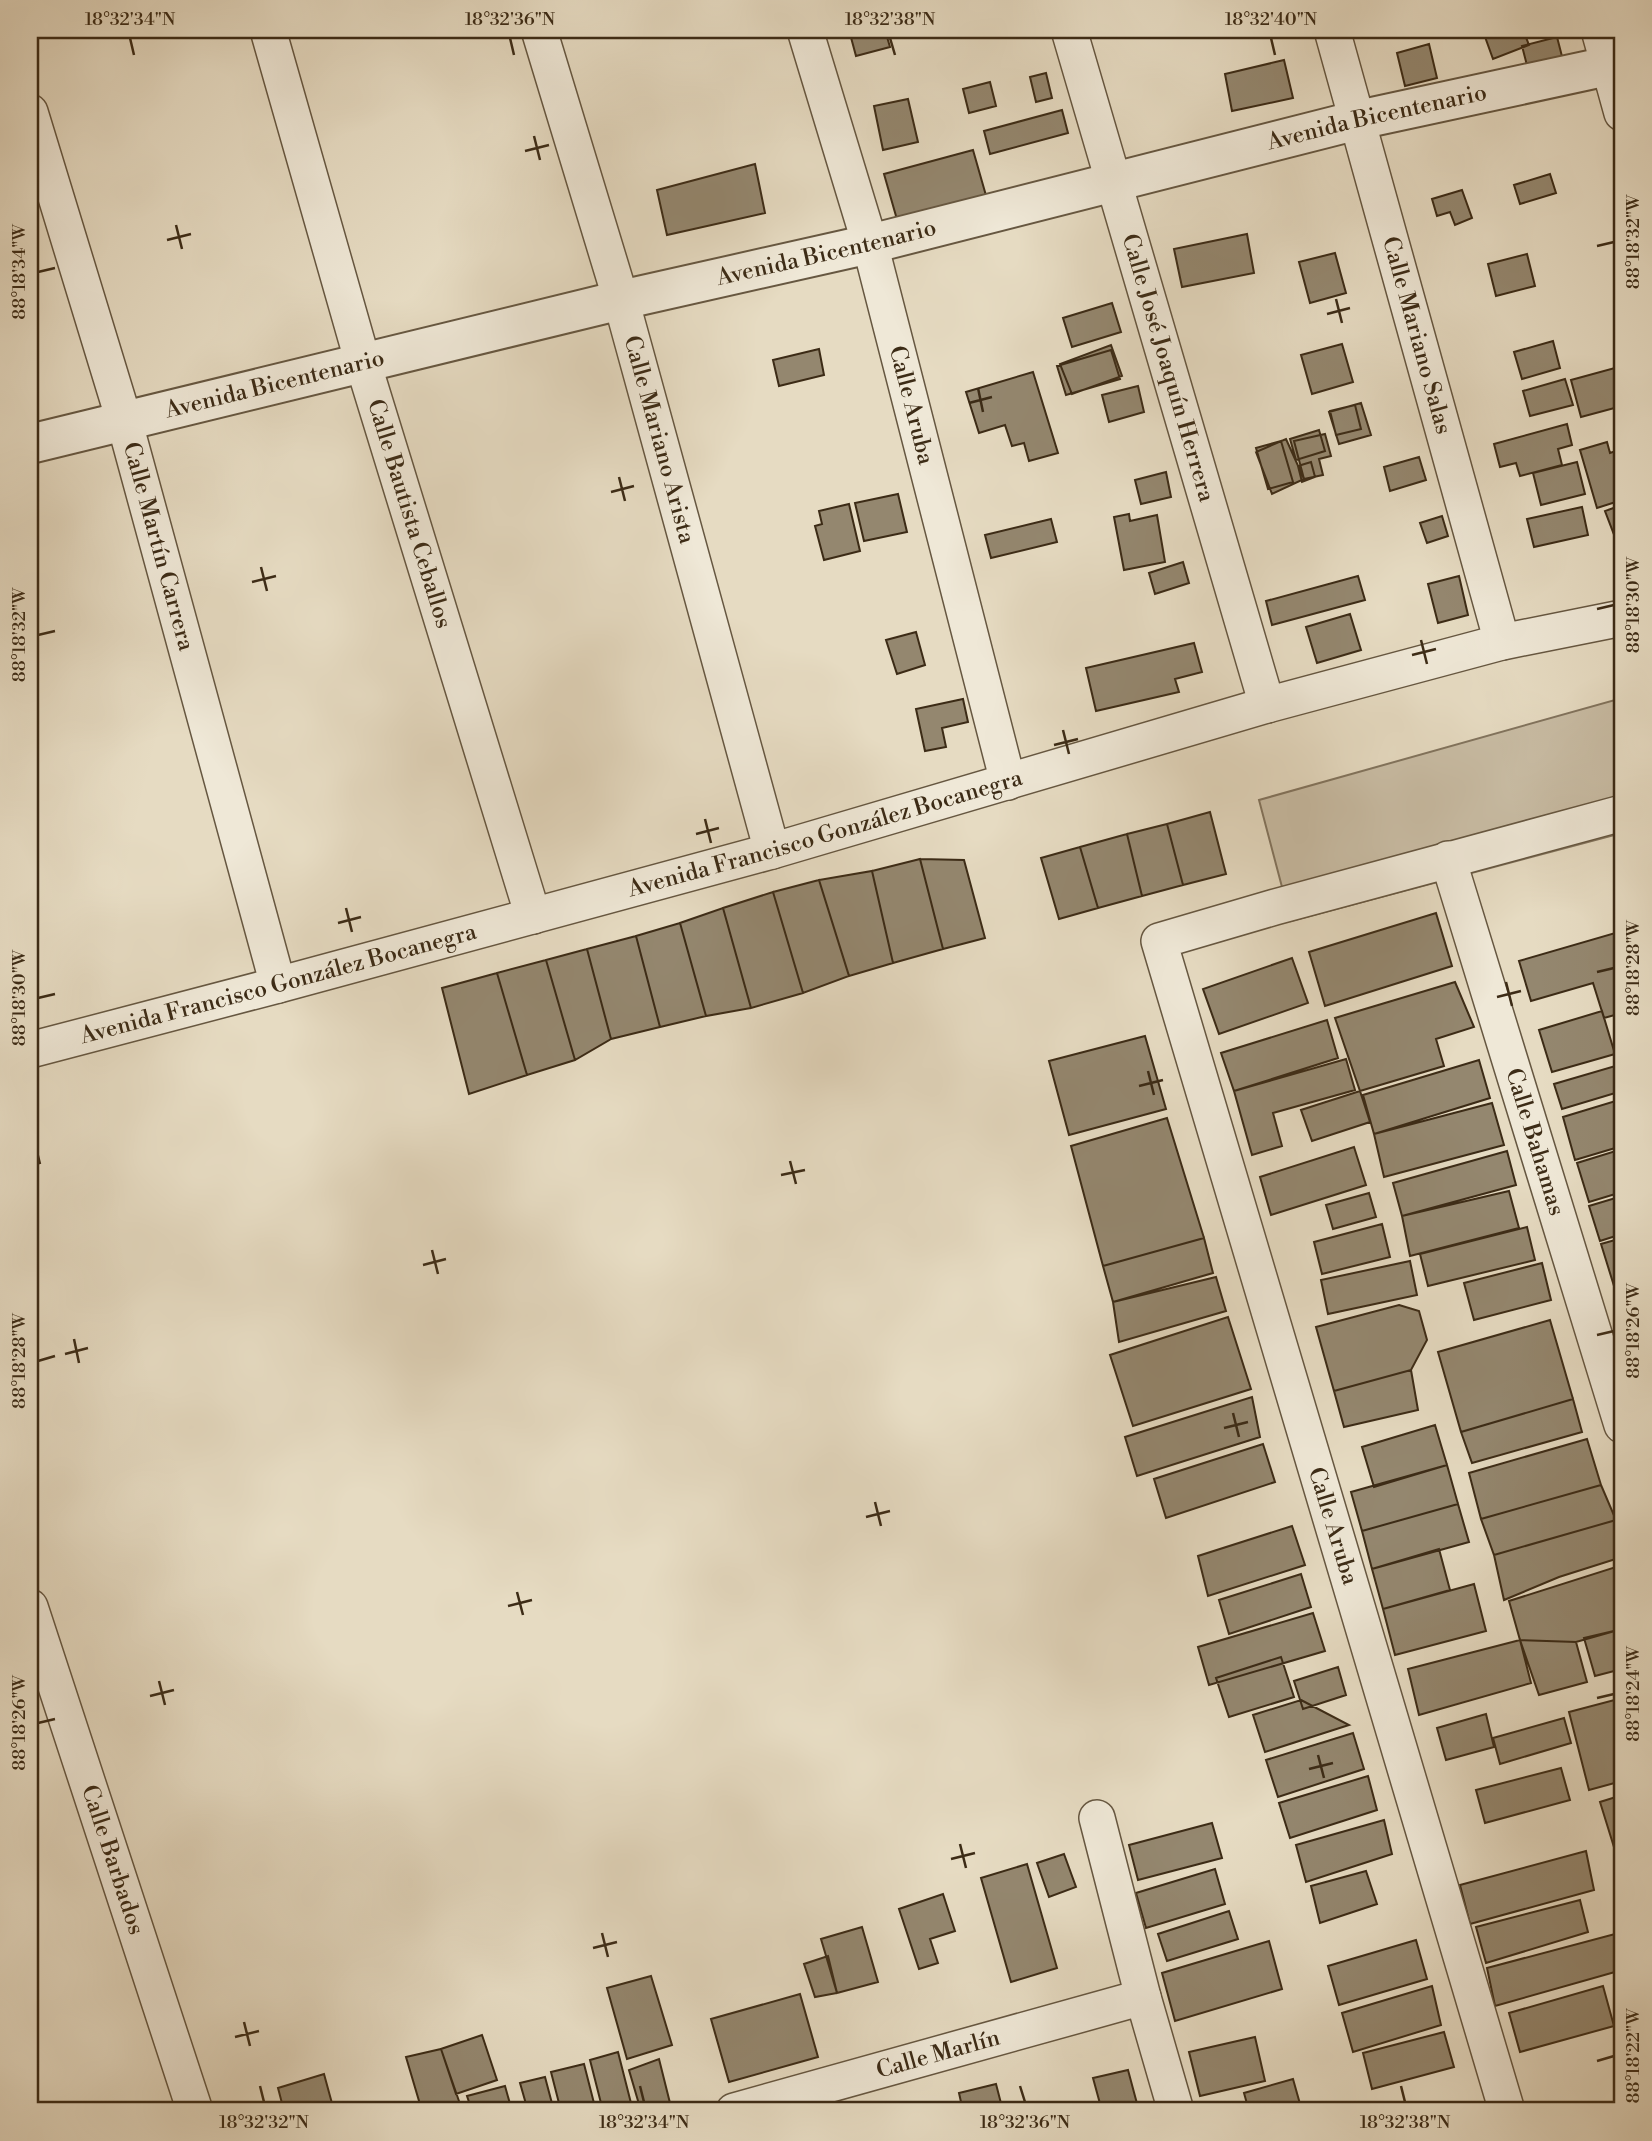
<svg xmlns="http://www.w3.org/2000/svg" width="1652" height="2141" font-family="'Libre Bodoni',serif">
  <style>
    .green { fill: #c9bda5; stroke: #82745e; stroke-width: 2 }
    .building { fill: #94876f; stroke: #3c2b16; stroke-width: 2 }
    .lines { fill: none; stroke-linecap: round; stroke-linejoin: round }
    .minor-casing { stroke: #665741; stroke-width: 38 }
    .tertiary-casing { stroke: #665741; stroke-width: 42 }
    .minor { stroke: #efe8d7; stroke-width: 35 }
    .tertiary { stroke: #efe8d7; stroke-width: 38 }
    .ticks { fill: none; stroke: #3c2b16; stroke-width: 2.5 }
    .labels { text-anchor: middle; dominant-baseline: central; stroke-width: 6; stroke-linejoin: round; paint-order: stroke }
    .street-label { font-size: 23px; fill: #3c2b16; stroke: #efe8d7 }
    .neatline { fill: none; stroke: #3c2b16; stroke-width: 2.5 }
    .ticks-label { font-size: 18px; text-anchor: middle; fill: #3c2b16 }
  </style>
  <rect width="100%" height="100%" fill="#e6dbc2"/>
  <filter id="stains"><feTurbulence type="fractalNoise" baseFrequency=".00286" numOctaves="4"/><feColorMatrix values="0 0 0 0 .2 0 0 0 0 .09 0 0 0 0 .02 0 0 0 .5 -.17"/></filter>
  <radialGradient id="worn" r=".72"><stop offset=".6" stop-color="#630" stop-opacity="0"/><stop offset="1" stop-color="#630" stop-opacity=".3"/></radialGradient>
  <!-- green -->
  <path class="green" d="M1622,698V833L1291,921L1259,800Z"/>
  <!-- building -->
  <path class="building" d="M849,30H885L890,47L856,56Z
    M1494,30H1523L1529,45L1493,59L1484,34Z
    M1557,37L1565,68L1530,77L1522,46Z
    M1429,44L1437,78L1405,86L1397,53Z
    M1284,60L1293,98L1232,111L1225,74Z
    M1046,73L1052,98L1036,102L1030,77Z
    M990,82L996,106L969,113L963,89Z
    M908,99L918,142L883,150L874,106Z
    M1062,110L1068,133L990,154L984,131Z
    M973,150L987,199L898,223L884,174Z
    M755,164L765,213L667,235L657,190Z
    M1550,174L1556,193L1520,204L1514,185Z
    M1462,190L1472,218L1455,225L1450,212L1437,216L1432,199Z
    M1247,234L1254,273L1182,287L1174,249Z
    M1335,253L1346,293L1310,303L1299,262Z
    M1527,254L1535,286L1496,296L1488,264Z
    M1112,303L1121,332L1072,347L1063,318Z
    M1553,341L1560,368L1522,379L1514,352Z
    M1342,344L1353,382L1312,394L1301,355Z
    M1111,345L1122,376L1072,394L1060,364Z
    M819,349L824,375L779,386L773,360Z
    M1111,350L1120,379L1066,395L1057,366Z
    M1622,366V406L1581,417L1571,380Z
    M1033,372L1058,453L1029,461L1024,443L1012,446L1005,425L979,433L966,392Z
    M1565,379L1573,405L1530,416L1523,391Z
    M1138,386L1144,412L1109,422L1102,395Z
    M1361,403L1371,435L1339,444L1329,412Z
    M1355,405L1361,429L1336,435L1330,411Z
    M1567,424L1572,445L1558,449L1562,465L1520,476L1516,463L1500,467L1494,444Z
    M1319,430L1325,451L1296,460L1290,439Z
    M1325,434L1331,456L1319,459L1323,475L1304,479L1294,441Z
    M1286,439L1304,479L1272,494L1256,452Z
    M1281,441L1293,482L1268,489L1256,448Z
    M1607,442L1610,453L1622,449V500L1597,508L1580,450Z
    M1419,457L1426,480L1390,491L1384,467Z
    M1311,462L1315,477L1302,482L1298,466Z
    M1577,462L1585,494L1541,505L1533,473Z
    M1166,472L1171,497L1141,504L1135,480Z
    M898,494L907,532L864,541L855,503Z
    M849,504L860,551L824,560L815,526L822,524L819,511Z
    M1622,505V544L1618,545L1605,511Z
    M1582,507L1588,535L1534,547L1527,519Z
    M1129,514L1130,521L1157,515L1165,562L1124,570L1114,517Z
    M1442,516L1448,536L1427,543L1420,523Z
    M1051,519L1057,542L991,558L985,535Z
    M1183,562L1189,583L1155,594L1149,573Z
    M1358,576L1365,600L1272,625L1266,601Z
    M1459,576L1468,615L1438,623L1428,584Z
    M1350,614L1361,650L1317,663L1306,627Z
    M916,632L925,665L897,674L886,640Z
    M1194,643L1202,672L1175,679L1179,692L1096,711L1086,668Z
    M963,699L968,722L942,728L946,747L925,751L916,709Z
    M1210,812L1226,874L1183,885L1167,824Z
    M1167,824L1183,885L1142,896L1127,834Z
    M1127,834L1142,896L1098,908L1080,847Z
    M1080,847L1098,908L1059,919L1041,858Z
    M920,859L943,949L893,963L872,871Z
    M920,859L964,860L985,938L943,949Z
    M872,871L893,963L849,976L819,880Z
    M819,880L849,976L803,993L773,892Z
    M773,892L803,993L751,1008L723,908Z
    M723,908L751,1008L706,1016L680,923Z
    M1436,913L1452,966L1325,1006L1309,952Z
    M680,923L706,1016L660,1027L636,936Z
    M1622,931V1013L1604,1018L1593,983L1531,1001L1519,961Z
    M636,936L660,1027L611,1039L587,949Z
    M587,949L611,1039L575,1060L546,960Z
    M1292,958L1308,1003L1219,1034L1203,989Z
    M546,960L575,1060L527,1075L497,973Z
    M497,973L527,1075L469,1094L442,988Z
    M1455,982L1474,1027L1436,1039L1444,1066L1360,1091L1335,1018Z
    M1602,1011L1615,1054L1552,1072L1539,1030Z
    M1327,1020L1338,1058L1234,1091L1221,1053Z
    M1145,1036L1166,1109L1069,1135L1049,1061Z
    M1346,1059L1355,1090L1273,1113L1282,1146L1252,1155L1234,1091Z
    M1479,1060L1490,1098L1374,1134L1363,1095Z
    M1622,1064V1091L1562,1109L1554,1084Z
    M1360,1091L1370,1122L1312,1141L1301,1110Z
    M1622,1099V1146L1575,1160L1563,1117Z
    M1492,1103L1504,1145L1384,1177L1374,1134Z
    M1167,1118L1204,1238L1103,1266L1071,1146Z
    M30,1122L40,1163L30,1166Z
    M1354,1147L1366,1185L1271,1215L1260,1177Z
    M1622,1149V1192L1589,1202L1577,1163Z
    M1507,1151L1516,1185L1402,1216L1393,1183Z
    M1509,1191L1519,1228L1410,1256L1402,1216Z
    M1369,1193L1376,1217L1333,1229L1326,1205Z
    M1622,1196V1234L1600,1241L1589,1206Z
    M1382,1224L1390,1257L1322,1274L1314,1242Z
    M1527,1227L1535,1260L1428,1286L1420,1254Z
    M1204,1238L1213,1273L1113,1302L1103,1266Z
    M1622,1238V1283L1614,1286L1601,1244Z
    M1410,1261L1417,1295L1328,1314L1321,1280Z
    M1542,1263L1551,1300L1474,1320L1464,1283Z
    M1216,1277L1226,1311L1119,1342L1113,1302Z
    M1622,1287V1313L1615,1289Z
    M1399,1305L1419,1311L1427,1340L1411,1370L1334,1391L1316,1327Z
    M1228,1317L1251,1389L1133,1426L1110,1355Z
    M1550,1320L1573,1399L1461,1432L1438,1352Z
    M1411,1370L1418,1410L1344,1427L1334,1391Z
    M1252,1397L1260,1437L1137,1476L1125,1437Z
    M1573,1399L1582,1432L1472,1463L1461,1432Z
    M1435,1425L1447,1465L1374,1487L1362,1447Z
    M1587,1439L1601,1485L1481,1519L1469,1473Z
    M1263,1444L1275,1482L1166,1518L1154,1479Z
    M1447,1465L1458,1504L1362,1531L1351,1492Z
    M1601,1485L1616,1520L1494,1555L1481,1519Z
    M1458,1504L1469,1542L1372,1569L1362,1531Z
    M1616,1520L1622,1537V1557L1559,1577L1504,1600L1494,1555Z
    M1292,1526L1305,1565L1208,1596L1198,1556Z
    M1439,1549L1450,1590L1383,1609L1372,1569Z
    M1622,1565V1629L1576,1642L1520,1640L1509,1601Z
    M1301,1574L1311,1607L1229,1634L1219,1600Z
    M1474,1584L1486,1631L1395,1655L1383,1609Z
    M1313,1613L1325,1651L1209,1685L1198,1647Z
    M1622,1629V1669L1595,1676L1584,1638Z
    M1520,1640L1576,1642L1587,1682L1539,1695Z
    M1520,1640L1531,1683L1419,1715L1408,1669Z
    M1281,1657L1294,1697L1229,1717L1216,1678Z
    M1338,1667L1346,1695L1303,1709L1294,1681Z
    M1622,1698V1781L1589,1790L1569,1712Z
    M1301,1700L1349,1725L1265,1752L1253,1715Z
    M1486,1714L1494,1747L1446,1760L1437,1728Z
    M1564,1718L1571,1743L1500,1764L1493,1738Z
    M1353,1733L1364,1769L1278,1797L1266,1760Z
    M1561,1768L1570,1800L1485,1823L1476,1790Z
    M1368,1776L1377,1810L1290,1838L1279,1803Z
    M1622,1795V1873L1600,1802Z
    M1384,1820L1392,1854L1306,1882L1296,1845Z
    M1212,1823L1222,1858L1138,1880L1129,1845Z
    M1586,1851L1594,1890L1470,1924L1460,1885Z
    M1064,1854L1076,1887L1049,1897L1037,1863Z
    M1027,1864L1057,1968L1011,1982L981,1878Z
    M1215,1869L1225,1904L1146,1928L1136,1893Z
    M1366,1871L1377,1904L1320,1923L1311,1886Z
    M943,1894L955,1931L930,1939L938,1963L919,1969L899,1909Z
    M1580,1900L1588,1932L1486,1963L1476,1927Z
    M1229,1911L1238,1939L1167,1961L1158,1934Z
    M862,1927L878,1982L837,1993L821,1939Z
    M1615,1934L1622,1970L1495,2006L1487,1968Z
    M1416,1940L1427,1979L1339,2005L1328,1966Z
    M1269,1941L1282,1989L1175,2021L1162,1973Z
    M828,1956L837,1993L815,1997L804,1964Z
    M651,1976L672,2045L627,2059L607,1988Z
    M1432,1986L1441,2025L1353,2052L1342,2013Z
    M1603,1986L1614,2026L1520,2052L1509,2013Z
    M800,1994L818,2057L729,2082L711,2019Z
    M1444,2032L1454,2067L1372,2089L1363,2053Z
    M482,2035L497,2080L456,2094L441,2049Z
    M1255,2037L1265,2081L1200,2096L1189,2052Z
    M441,2049L460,2104L437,2111H422L406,2057Z
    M618,2052L633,2111H603L590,2060Z
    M659,2059L671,2107L657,2111H641L629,2070Z
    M584,2064L596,2111H561L551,2072Z
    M1128,2070L1139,2111H1102L1093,2078Z
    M324,2074L333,2107L320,2111H284L278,2088Z
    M545,2077L554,2111H528L520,2083Z
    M1293,2079L1302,2111H1249L1244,2093Z
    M996,2084L1003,2111H963L959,2093Z
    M505,2086L512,2111H472L467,2096Z
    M937,2104L939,2111H913Z"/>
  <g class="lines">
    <defs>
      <g id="minor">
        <path id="s1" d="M268,30L363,363L533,916"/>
        <path id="s2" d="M539,30L621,300L772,851"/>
        <path id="s3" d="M805,30L870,244L1008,782"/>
        <path id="s4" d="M1069,30L1267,705"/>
        <path id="s5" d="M1332,30L1502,642"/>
        <path d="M1599,30L1622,113"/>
        <path id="s6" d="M30,112L124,420L278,985"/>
        <path id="s7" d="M1448,859L1622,1425"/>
        <path id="s8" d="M30,1050L278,985L772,851L1267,705L1502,642L1622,618"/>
        <path id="s9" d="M30,1607L195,2111"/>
        <path d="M1097,1818L1143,1997L1176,2111"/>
        <path id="s10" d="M734,2111L1143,1997"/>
        <path d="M1507,2111L1159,941L1275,907L1622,813"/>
      </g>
      <g id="tertiary">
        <path id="s11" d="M30,444L621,300L870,244L1358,120L1622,63"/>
      </g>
    </defs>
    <!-- minor casing -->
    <use href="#minor" class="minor-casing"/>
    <!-- tertiary casing -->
    <use href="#tertiary" class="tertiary-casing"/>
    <!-- minor -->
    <use href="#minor" class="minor"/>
    <!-- tertiary -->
    <use href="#tertiary" class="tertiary"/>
  </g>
  <!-- ticks -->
  <path class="ticks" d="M130,38L134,55M510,38L514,55M890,38L895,55M1271,38L1275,55M534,136L540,160M525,151L549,145M176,225L182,249M167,240L191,234M1597,246L1614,242M38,272L55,268M1336,299L1342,323M1327,314L1350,308M978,388L983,412M969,403L992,397M619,477L625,501M611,492L634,486M261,567L267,591M252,582L276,576M1597,609L1614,605M38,635L55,631M1421,640L1427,664M1412,655L1436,649M1063,730L1069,754M1054,745L1078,739M705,819L711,843M696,834L719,828M346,908L352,932M338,923L361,917M1597,972L1614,968M1506,982L1512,1006M1497,997L1521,991M38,998L55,994M1148,1071L1154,1095M1139,1086L1163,1080M790,1161L796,1184M781,1175L805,1170M432,1250L438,1274M423,1265L446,1259M1597,1335L1614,1331M74,1339L79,1363M65,1354L88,1348M38,1361L55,1356M1233,1413L1239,1437M1224,1428L1248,1422M875,1502L881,1526M866,1517L890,1511M517,1592L523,1615M508,1606L532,1600M159,1681L165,1705M150,1696L174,1690M1597,1698L1614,1694M38,1723L55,1719M1318,1755L1324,1778M1309,1769L1333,1763M960,1844L966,1868M951,1859L975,1853M602,1933L608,1957M593,1948L617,1942M244,2022L250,2046M235,2037L259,2031M1597,2061L1614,2056M260,2086L264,2102M640,2086L644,2102M1020,2086L1025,2102M1401,2086L1405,2102"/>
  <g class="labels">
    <!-- street labels -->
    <g class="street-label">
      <text stroke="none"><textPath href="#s11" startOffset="1386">Avenida Bicentenario</textPath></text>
      <text stroke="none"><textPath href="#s11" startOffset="819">Avenida Bicentenario</textPath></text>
      <text stroke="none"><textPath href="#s5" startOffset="317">Calle Mariano Salas</textPath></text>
      <text stroke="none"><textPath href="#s4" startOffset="352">Calle José Joaquín Herrera</textPath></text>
      <text stroke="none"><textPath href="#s11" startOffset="252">Avenida Bicentenario</textPath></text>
      <text stroke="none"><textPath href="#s3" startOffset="390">Calle Aruba</textPath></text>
      <text stroke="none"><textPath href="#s2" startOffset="427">Calle Mariano Arista</textPath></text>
      <text stroke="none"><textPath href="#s1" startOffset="504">Calle Bautista Ceballos</textPath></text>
      <text stroke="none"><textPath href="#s6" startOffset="453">Calle Martín Carrera</textPath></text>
      <text stroke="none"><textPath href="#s8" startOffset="824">Avenida Francisco González Bocanegra</textPath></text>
      <text stroke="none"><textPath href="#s8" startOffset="257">Avenida Francisco González Bocanegra</textPath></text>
      <text stroke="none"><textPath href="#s7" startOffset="296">Calle Bahamas</textPath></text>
      <text transform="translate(1333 1526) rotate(73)">Calle Aruba</text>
      <text stroke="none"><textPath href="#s9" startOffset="266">Calle Barbados</textPath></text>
      <text stroke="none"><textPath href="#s10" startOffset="212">Calle Marlín</textPath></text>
    </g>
  </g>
  <!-- margin -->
  <rect width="1652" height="2141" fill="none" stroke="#e6dbc2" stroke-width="77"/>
  <rect x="38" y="38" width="1576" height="2064" class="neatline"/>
  <g class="ticks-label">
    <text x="130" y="25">18°32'34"N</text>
    <text x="510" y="25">18°32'36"N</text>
    <text x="890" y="25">18°32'38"N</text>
    <text x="1271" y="25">18°32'40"N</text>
    <text transform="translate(1633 242) rotate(-90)" y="6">88°18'32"W</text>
    <text transform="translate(19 272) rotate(-90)" y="6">88°18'34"W</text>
    <text transform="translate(1633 605) rotate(-90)" y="6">88°18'30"W</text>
    <text transform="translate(19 635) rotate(-90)" y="6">88°18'32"W</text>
    <text transform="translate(1633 968) rotate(-90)" y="6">88°18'28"W</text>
    <text transform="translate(19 998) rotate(-90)" y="6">88°18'30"W</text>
    <text transform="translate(1633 1331) rotate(-90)" y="6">88°18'26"W</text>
    <text transform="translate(19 1361) rotate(-90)" y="6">88°18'28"W</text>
    <text transform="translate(1633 1694) rotate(-90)" y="6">88°18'24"W</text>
    <text transform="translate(19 1723) rotate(-90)" y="6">88°18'26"W</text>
    <text transform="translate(1633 2056) rotate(-90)" y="6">88°18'22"W</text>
    <text x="264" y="2128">18°32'32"N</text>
    <text x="644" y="2128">18°32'34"N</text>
    <text x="1025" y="2128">18°32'36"N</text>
    <text x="1405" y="2128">18°32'38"N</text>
  </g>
  <rect width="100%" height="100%" filter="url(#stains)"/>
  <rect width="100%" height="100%" fill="url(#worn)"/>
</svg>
